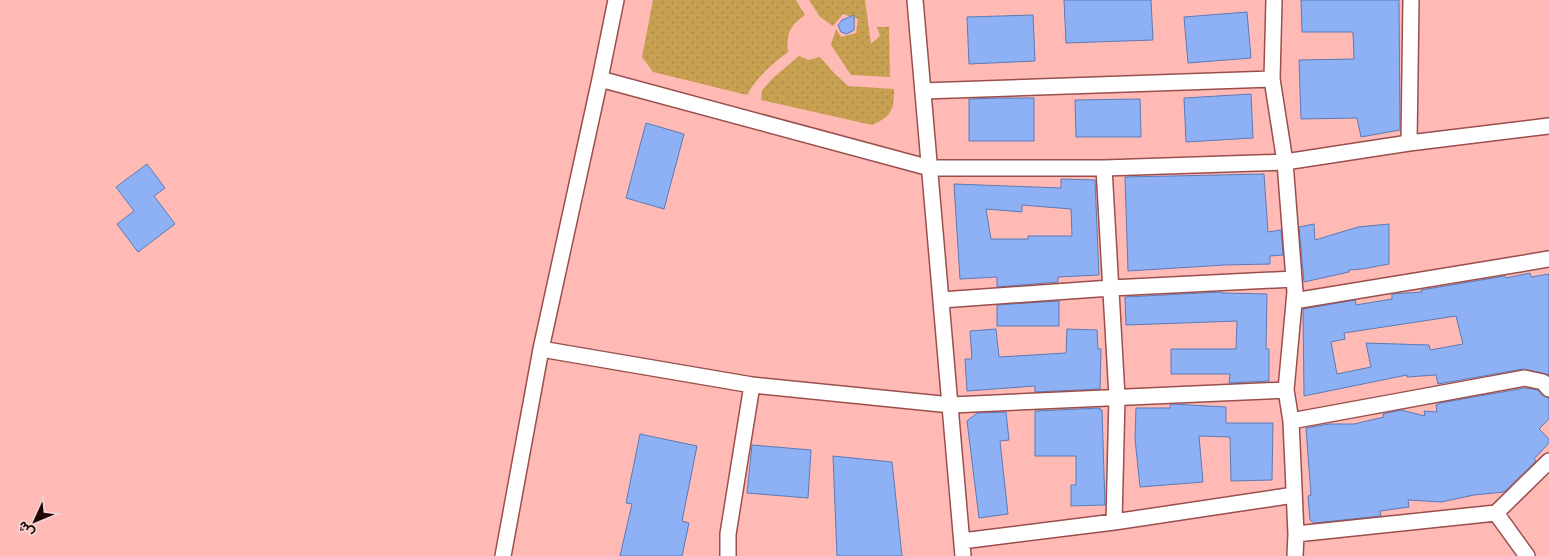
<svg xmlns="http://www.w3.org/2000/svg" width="1549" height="556" font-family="'Varela Round',Vazirmatn,sans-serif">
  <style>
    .green { fill: url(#green-dots) }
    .building { fill: #8eb1f5; stroke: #5b7ab6; fill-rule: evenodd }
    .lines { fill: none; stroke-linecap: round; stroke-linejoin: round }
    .street-casing { stroke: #9a4f4d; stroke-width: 18 }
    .street { stroke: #fff; stroke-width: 15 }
  </style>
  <defs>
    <pattern id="green-dots" width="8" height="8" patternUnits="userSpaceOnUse" patternTransform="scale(1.25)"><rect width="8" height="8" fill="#c8a051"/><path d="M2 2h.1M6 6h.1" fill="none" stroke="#ac8845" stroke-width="1.8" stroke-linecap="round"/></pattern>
  </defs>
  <rect width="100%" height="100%" fill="#ffbab6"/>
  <!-- green -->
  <path class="green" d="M653,0H796L805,15C790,26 786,33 788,52C771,65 758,76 747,95L653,72L642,57Z
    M809,0H865L871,44L880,36L877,27H889L890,77L851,75L831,45L836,29L841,37L856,33L858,19L843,14L833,26L820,17Z
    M799,56L809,60L820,57L834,73L848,86L894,89C894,110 892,116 872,125L761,100L762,90L773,78Z"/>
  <!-- building -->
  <path class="building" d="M1064,0H1151L1153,40L1066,43Z
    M1301,0H1399L1400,130L1361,137L1357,118L1301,119L1299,60L1354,59L1353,32H1302Z
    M1247,12L1251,58L1188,63L1184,17Z
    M854,15V30L847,34L841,32L838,25L842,20Z
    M1033,15L1035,61L969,64L967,17Z
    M1251,94L1253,138L1186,142L1184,98Z
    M1001,98H1034V141H969V99Z
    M1140,99L1141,137H1076L1075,100Z
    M646,123L684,134L664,209L626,198Z
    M147,164L165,188L154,196L175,224L138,252L117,224L134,211L116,187Z
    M1264,174L1268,232L1281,230L1283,255L1270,256V264L1225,265L1128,271L1125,177Z
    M1061,179L1095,180L1099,275L1058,277V282L997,287V277L960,279L954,184L1061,188ZM1022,205L1071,209L1072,236H1028V239H991L986,209L1022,212Z
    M1314,224L1315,240L1358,227L1389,224V264L1362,269L1349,270V272L1304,282L1299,227Z
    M1530,273L1531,277L1549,274V375L1523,369L1438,384L1436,375L1407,377V375L1304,396L1303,309L1355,300L1356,305L1392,299V294L1422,292L1421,290L1505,276L1506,278ZM1456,316L1463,344L1430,350L1429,345L1366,343L1371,367L1337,374L1331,342L1345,339L1344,333Z
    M1222,292V293L1267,294L1266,349H1269V381L1229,383L1230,374H1171V349H1236L1237,321L1126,325L1125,297Z
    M1059,301V326H997V305Z
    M996,329L999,357L1066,353L1067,329L1097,330L1098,349H1101L1100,389L1035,392V386L967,391L965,359H972L970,331Z
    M1525,388L1538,390L1542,395L1549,398V419L1539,429L1549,439V443L1534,459L1536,461L1504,492L1474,495L1441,502L1408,500L1409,507L1380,511L1381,516L1314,523L1310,520L1308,496L1311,495L1306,428L1329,424H1354L1384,417L1383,414L1401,410L1425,416L1424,411L1437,412L1436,405L1440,403Z
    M1172,404L1226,407V423H1273L1272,480L1231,481L1230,437L1199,436L1203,482L1140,487L1135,439L1136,408H1170V405Z
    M1100,408V410H1102L1105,505L1071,506V485H1076V456H1035V411Z
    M1006,412L1009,440L1000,441L1008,514L979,518L967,421L977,413Z
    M640,434L697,446L682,521L689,523L682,556H620L632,504L626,503Z
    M752,445L811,450L808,498L747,493Z
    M833,456L892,462L902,556H837Z"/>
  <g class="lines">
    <defs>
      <path id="street" d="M915,0L963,556
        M1274,0L1272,79L1285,162L1295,292L1286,390L1291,421L1296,534L1295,556
        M600,79L930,168H1104L1285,162L1409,143L1549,126
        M923,91L1272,79
        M1409,143L1411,0
        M1104,168L1117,397L1114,522
        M941,300L1111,288L1294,279
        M1294,301L1549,259
        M541,349L752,385
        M1291,421L1525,378L1543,382L1549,389
        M1496,513L1527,556
        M1296,534L1496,513L1549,461
        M962,541L1114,522L1294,495
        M503,556L541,349L600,79L616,0
        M728,556V534L752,385L951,405L1286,390"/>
    </defs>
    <!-- street casing -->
    <use href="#street" class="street-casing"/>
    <!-- street -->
    <use href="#street" class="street"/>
  </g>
  <!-- north arrow -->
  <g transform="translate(35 521) rotate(226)" stroke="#f5d2cf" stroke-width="4" paint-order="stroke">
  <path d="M0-4L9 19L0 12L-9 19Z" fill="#220606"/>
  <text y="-8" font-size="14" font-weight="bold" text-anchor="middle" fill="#220606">ش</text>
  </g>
</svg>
